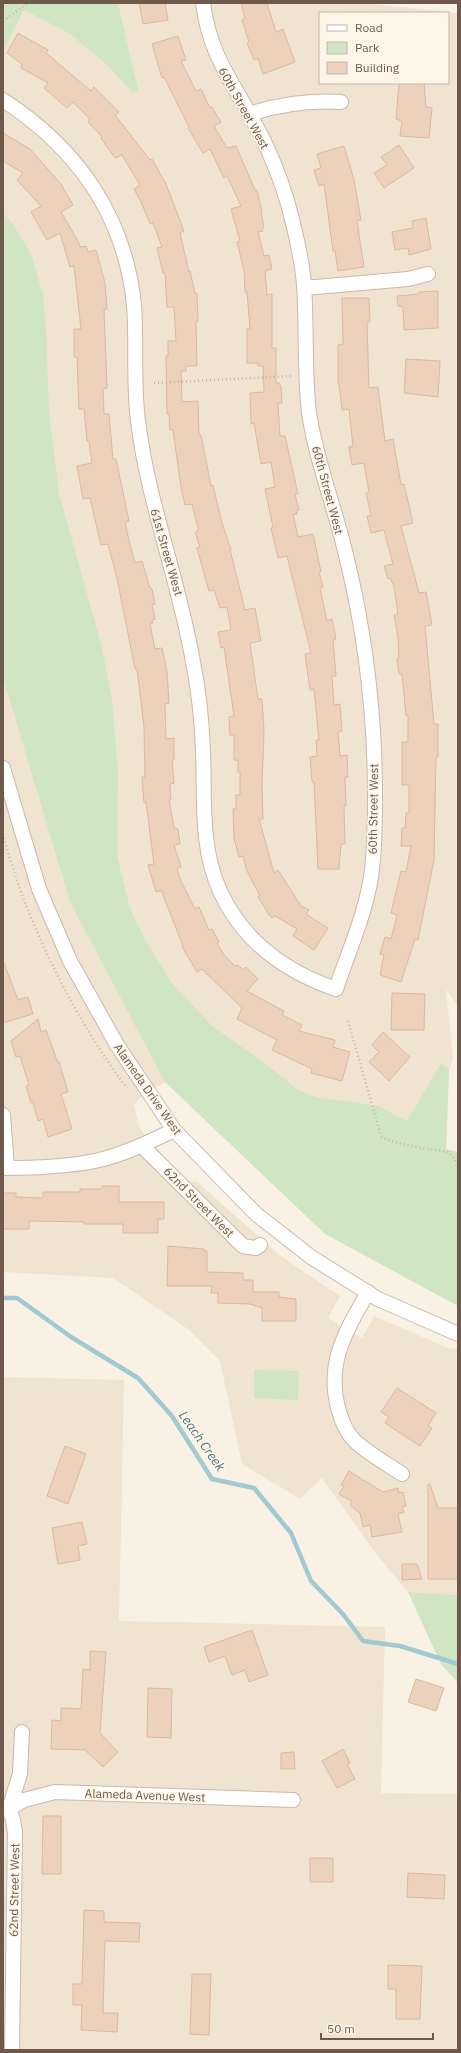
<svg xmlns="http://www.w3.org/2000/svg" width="461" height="2053" font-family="'IBM Plex Sans',sans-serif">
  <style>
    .residential { fill: #f0e3d2; fill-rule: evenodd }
    .green { fill: #d0e5c3 }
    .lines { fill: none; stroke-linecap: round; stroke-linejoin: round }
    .stream { stroke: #a1c9d1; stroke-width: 4.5 }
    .building { fill: #ecd1bd; stroke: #ddb89f }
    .minor-casing { stroke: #c9b9ab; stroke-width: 16 }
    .path { stroke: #d0b4a1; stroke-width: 2.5; stroke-dasharray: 1 3; stroke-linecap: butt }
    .minor { stroke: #fff; stroke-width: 14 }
    .labels { text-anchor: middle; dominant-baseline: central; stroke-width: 3.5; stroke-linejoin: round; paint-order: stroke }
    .street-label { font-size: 12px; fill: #6f594c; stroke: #fdf5e8 }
    .water-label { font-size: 13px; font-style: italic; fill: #487580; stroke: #fdf5e8 }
  </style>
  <rect width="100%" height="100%" fill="#f9f1e3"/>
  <!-- residential -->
  <path class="residential" d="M3,3H364L458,13V1007L446,989L453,1059L449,1069L446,1149L165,1082L140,1098L134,1105L139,1127L184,1180L197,1182L282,1257L340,1296L328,1318L362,1338L374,1316L448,1348L458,1349V1595L408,1592L376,1554L322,1478L300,1499L242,1464L220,1361L188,1329L113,1278L3,1272ZM320,13H448V83H320Z
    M3,1377L124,1380L119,1621L385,1627L381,1793L458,1794V2050H3Z"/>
  <!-- green -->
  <path class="green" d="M3,3H118L138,90L133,93L106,64L69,33L24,10L3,51Z
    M3,213L13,224L32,256L43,295L46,330L49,413L59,493L101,644L112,699L118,771L117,855L130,909L146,941L171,982L212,1026L262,1061L298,1090L316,1097L378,1106L407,1121L441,1063L449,1069L446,1149L458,1152V1306L325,1234L165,1082L70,902L3,677Z
    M254,1370L299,1371L298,1400L254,1398Z
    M408,1592L458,1595V1683L441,1664Z"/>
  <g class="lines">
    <!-- stream -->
    <path class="stream" d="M3,1298H17L71,1337L138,1378L172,1416L212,1479L254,1488L291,1533L311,1581L343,1614L363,1641L400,1646L458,1664"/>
  </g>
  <!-- building -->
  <path class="building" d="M139,3H165L168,20L143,24Z
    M241,3H267L276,32L283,29L295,62L263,74L258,58L254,60L247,43L249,42L242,20L245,19Z
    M18,33L48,50L46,53L91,91L94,87L119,112L115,115L150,160L152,159L166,184L184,231L180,233L189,272L190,271L195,293H197L198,321H196L197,366H186V371H181L182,402L198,401L199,435H201L211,486L213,485L222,523L231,550H230L245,610L255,608L261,641L250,643L258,699H262L264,731L262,786L263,819H259L274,873L278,870L301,906L309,910L306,914L328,928L314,950L293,936L297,929L275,916L272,918L269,915L258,897L260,896L247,871L243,856L239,857L234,838L233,809H236V795H240V772H238V760H234V735H230L229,717L234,716L224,647L221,648L218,632L231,630L227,607L220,608L214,590L209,591L197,548L200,547L195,532L198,531V528L192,504L185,505L181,487L173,430H170L169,414H167L166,356H168V341H176L174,307H167L165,273H163L157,248L162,247L153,223L150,224L142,204L134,189L140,185L122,155L115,158L101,138L102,137L88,122L90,119L73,102L67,108L44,88L48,83L21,68L22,64L7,53Z
    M178,36L186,60L181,61L196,91L201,89L210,108L212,107L221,122L214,126L227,148L236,146L255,190H257L262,212H261L264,227L262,228L263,231L258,232L264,256L269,255L272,269L265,271L267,295L272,294V348H276V383H279L281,387L282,403H278L280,436H285L298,494H295L299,510L296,511L297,514H293L298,537L313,534L321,572H319L323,587L320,588L327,621L332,619L336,639L333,640L336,676H332L334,705L340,704L342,731L338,732L340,756L347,755L348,777H345L346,806H344L345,844H341L339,869H318L314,782H312L310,757L317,756L316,740H319L314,689L310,690L305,654L311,653L287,556L278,558L271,528L273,527L265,489L275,487L271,462L261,464L254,423L251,424L250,393L264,392L263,366H258V363H247V329H250L247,292H245L244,271L237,242L240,241L231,209L241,206L227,176L224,178L210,149L203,153L188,128L189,127L164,77L162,78L152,44Z
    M399,83H424L426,107L432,108L429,138L400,136L402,121L396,119Z
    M3,133L30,149L61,184L73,205L61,212L78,241L80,247L86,246L88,252L96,250L105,283L107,309H104L107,388L103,389L104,414H109L113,459H116L129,521L125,522L130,545L135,563L142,561L150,588L152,589L155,604L152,605L155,619L152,620L153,623L150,624L155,649L162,648L167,672L169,703L165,704L166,739L174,738V760H172L174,783L170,784L171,800H169L174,828L178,829L180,844L174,845L181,867L177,869L181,881L195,909L199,907L209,930L212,929L219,942L217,943L224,955L235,966L238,965L243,970L246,967L258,979L247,991L284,1011L282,1015L302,1025L299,1031L335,1040L333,1047L350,1052L342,1081L311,1073L312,1069L272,1050L277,1040L237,1019L242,1008L202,969L197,972L182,947L183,946L161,890L156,892L148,865L154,864L146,802L144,803L142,777H145L144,727L137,669H135L117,578L108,544L101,545L90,498L83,499L77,466L92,463L89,442L87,441L84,409H79L77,357H74V329H81L74,266L70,267L60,233L47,240L31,212L41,206L17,180L23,173L3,161Z
    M399,145L414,168L384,188L374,173L387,165L381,157Z
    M344,146L354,180L361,220L357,221L364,267L338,271L335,251H333L324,184L319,186L314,170L321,168L317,154Z
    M426,218L431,249L409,255L408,248L395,250L392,232L413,228L412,221Z
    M438,291V328L404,330L403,307L398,306L397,296L419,294V292Z
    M342,298H369L370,322H367L369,388L378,387L385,441L393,439L401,485L404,484L413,523L401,526L419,593L426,592L432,625L425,626L434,724H438V757H436L434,860L418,940L415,939L401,982L380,975L384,955L380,954L385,937L391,939L397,915L391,913L401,871L406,872L411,846H401L402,828H405L406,813H409V785H402V742H408V715L406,716L402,674H399L397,659L399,658L398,638L394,615L398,614L394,586L390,578L388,579L384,566L393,564L384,530L371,533L367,516H371L366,493L369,492L364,463L352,465L349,447L353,446L349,409L342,410L339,384H338V345L343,344Z
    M406,359L440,361L438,397L404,393Z
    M3,963H4L18,1000L28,997L33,1014L3,1023Z
    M392,993L425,994L424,1030H391Z
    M38,1019L41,1032L46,1030L58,1063L59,1062L68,1092L61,1094L72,1129L48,1137L43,1119L38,1121L33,1102L31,1103L26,1086L29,1085L20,1056L16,1057L11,1041Z
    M383,1032L410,1057L389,1081L369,1062L379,1052L372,1045Z
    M102,1186H119V1202H164V1219H158V1233H123V1224H84V1222L29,1221V1229H3V1193H16V1197L43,1198V1192H80V1189H102Z
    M168,1246L204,1249V1251H207V1272L243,1273V1280H253V1292H279V1297L296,1299V1321H262V1308L250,1304L218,1303V1293H211L212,1286H167Z
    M397,1388L436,1413L428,1426L432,1428L420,1446L385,1423L389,1417L381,1412Z
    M65,1446L86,1454L68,1504L47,1496Z
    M349,1471L383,1492L398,1488L399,1493L403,1492L406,1506L402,1507L404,1512L398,1514L402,1532L372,1537L370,1525L363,1527L360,1513L351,1506V1501L339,1494L344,1486L341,1485Z
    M428,1484H430L438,1508H458V1579H428Z
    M82,1522L87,1544L78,1546L80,1560L58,1564L52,1528Z
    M402,1564H417L422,1579L402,1580Z
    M252,1630L268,1675L249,1682L245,1670L232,1675L225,1656L209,1662L204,1647Z
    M90,1651L106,1652L100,1733L118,1752L103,1767L85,1750L51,1749L52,1720L61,1721V1708L81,1709L83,1669L90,1670Z
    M416,1679L444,1688L436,1711L408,1702Z
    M148,1688L172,1689L171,1738L147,1737Z
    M343,1749L350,1763L347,1764L355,1779L337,1788L322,1761Z
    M294,1752L295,1769H281V1753Z
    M43,1816H61V1874H42Z
    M310,1858H333V1882H310Z
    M408,1873L445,1875L444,1899L407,1897Z
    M84,1910L104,1911V1922L140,1923L139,1942L105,1941L103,2013H118L117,2032L81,2030L82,2005H73V1984H82Z
    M388,1965L422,1966L420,2019H396V1989H388Z
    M192,1974H211L209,2035L190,2034Z"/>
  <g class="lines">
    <defs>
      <path id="minor" d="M3,100C77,148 125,216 134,305C137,344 133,383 138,421C148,503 179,580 193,662C199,692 202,722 203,752C205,800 200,847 220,891C243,941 286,972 336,989C348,953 365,915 371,877C375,850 375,822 375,795C375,713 365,631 345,551C334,505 316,460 309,413C304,370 307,327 304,285C302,258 295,230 288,204C280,177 269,149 255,124C231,79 210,56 203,3
        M250,114C280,104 309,100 341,102
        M304,288L408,279L428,274
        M3,768L39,889L70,961L117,1045L174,1130L256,1214L311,1257L378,1299L458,1334
        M3,1115L7,1168
        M142,1146L243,1246L256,1248L260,1245
        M3,1168C33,1168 65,1167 95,1161C123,1155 149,1142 174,1130
        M368,1292C346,1331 325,1364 339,1411C342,1422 346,1432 354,1440C364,1451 389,1465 402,1474
        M6,1807L9,1809L24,1800L55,1792L293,1800
        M12,2050L15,1833L13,1820L9,1809L20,1774L22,1732"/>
    </defs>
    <!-- minor casing -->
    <use href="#minor" class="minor-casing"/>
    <!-- path -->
    <path class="path" d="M3,21L28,3
      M154,383L292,376
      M3,834C24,918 75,1020 127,1088
      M348,1021L381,1136C389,1144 435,1150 448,1152L454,1158L458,1169"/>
    <!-- minor -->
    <use href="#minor" class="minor"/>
  </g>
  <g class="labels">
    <!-- street labels -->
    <g class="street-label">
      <text transform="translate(244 108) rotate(61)">60th Street West</text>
      <text transform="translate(328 490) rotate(75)">60th Street West</text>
      <text transform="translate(167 552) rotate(74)">61st Street West</text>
      <text transform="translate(373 809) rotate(-89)">60th Street West</text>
      <text transform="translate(148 1089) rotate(55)">Alameda Drive West</text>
      <text transform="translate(199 1202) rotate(45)">62nd Street West</text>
      <text transform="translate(145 1795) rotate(2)">Alameda Avenue West</text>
      <text transform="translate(14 1890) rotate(-89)">62nd Street West</text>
    </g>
    <!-- water labels -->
    <g class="water-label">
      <text transform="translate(202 1441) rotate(55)">Leach Creek</text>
    </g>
  </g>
  <!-- border -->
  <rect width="461" height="2053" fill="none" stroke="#6f594c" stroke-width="8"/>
  <!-- legend -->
  <rect x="319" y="12" width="130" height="72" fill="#fdf5e8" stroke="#c4b7aa"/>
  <rect x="327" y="25" width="20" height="6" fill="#ffffff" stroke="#c4b7aa"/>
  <text x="355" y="32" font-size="12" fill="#6f594c">Road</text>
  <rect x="327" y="42" width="20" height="12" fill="#d0e5c3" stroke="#c4b7aa"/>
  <text x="355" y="52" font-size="12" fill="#6f594c">Park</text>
  <rect x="327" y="62" width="20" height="12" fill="#ecd1bd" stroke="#c4b7aa"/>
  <text x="355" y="72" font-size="12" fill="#6f594c">Building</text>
  <!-- scale -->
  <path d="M321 2033v6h112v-6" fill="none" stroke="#6f594c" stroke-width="2"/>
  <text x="327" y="2033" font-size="12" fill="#6f594c" stroke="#fdf5e8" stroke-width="3" paint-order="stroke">50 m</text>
</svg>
